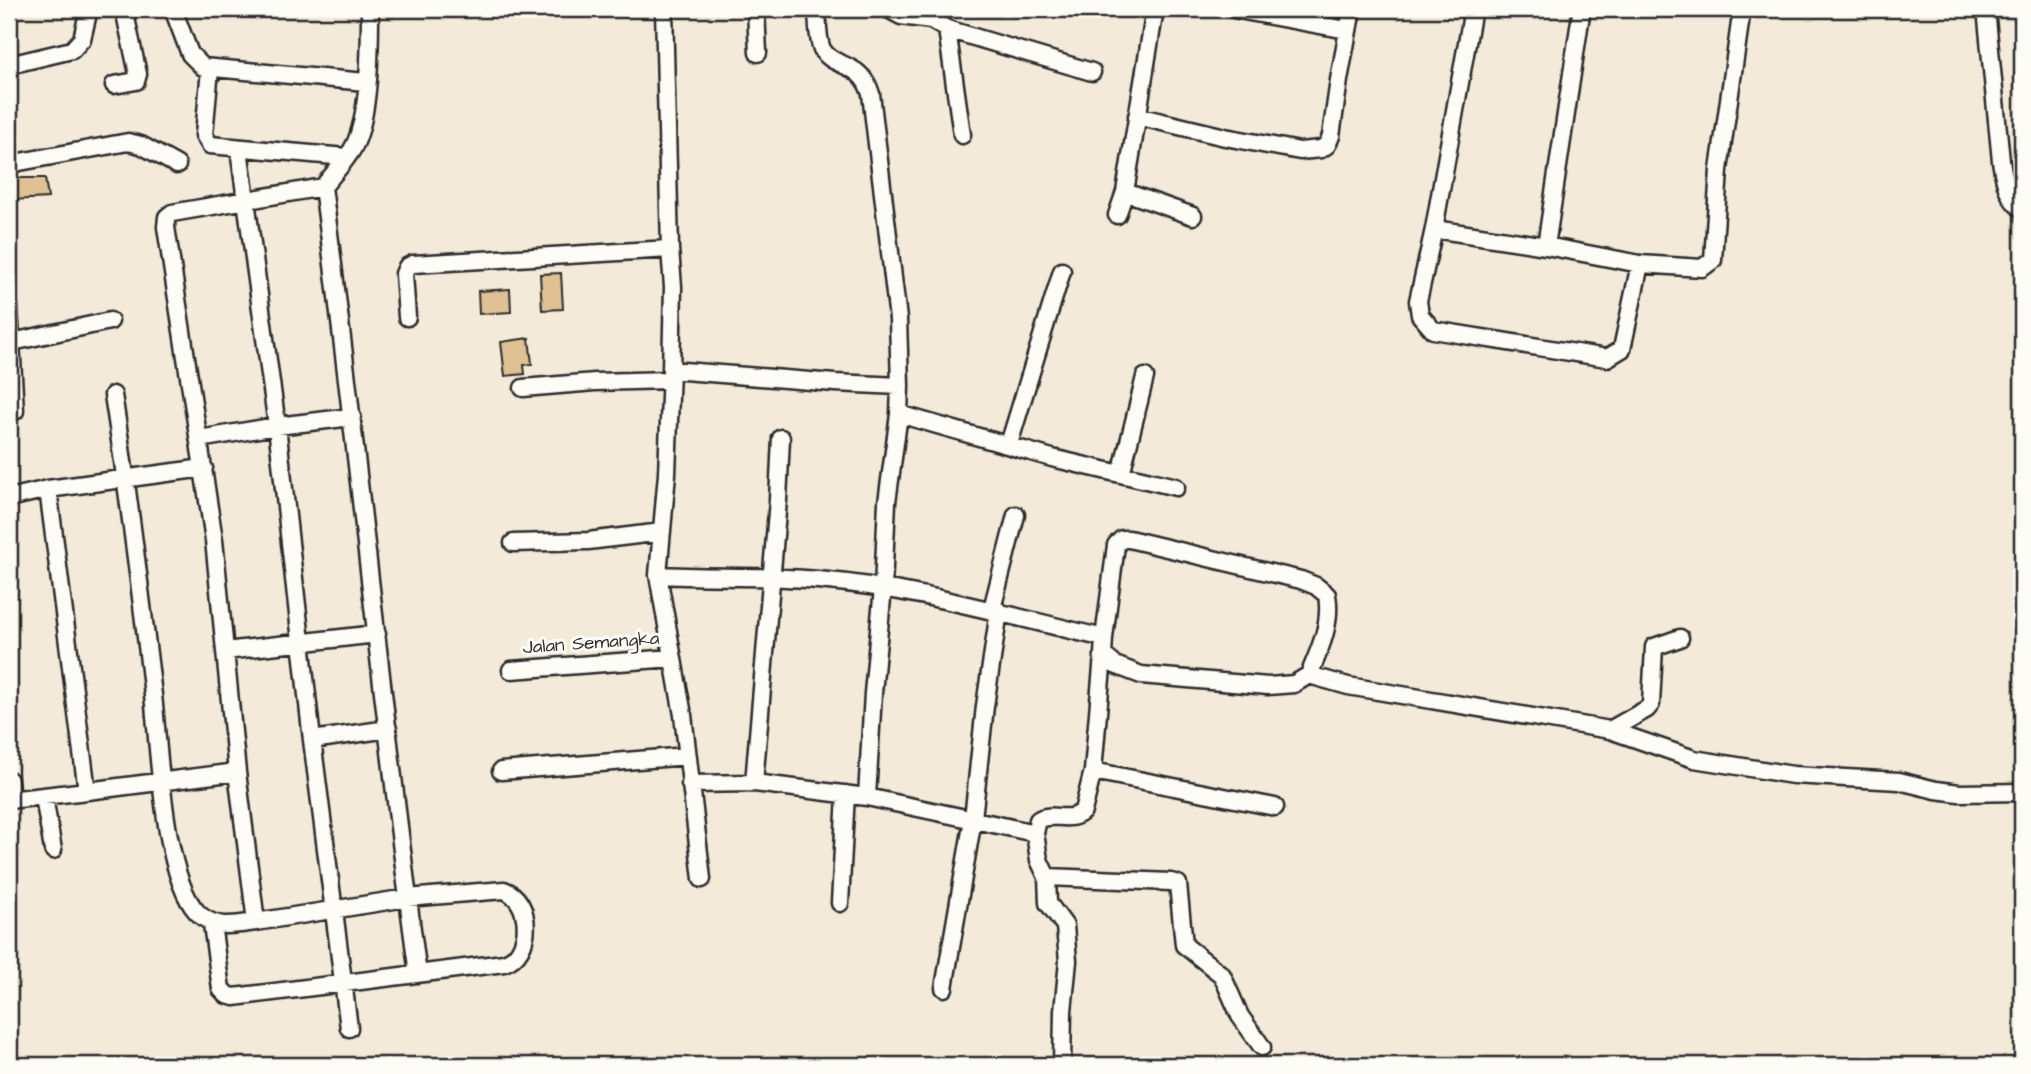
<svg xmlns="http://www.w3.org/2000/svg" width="2031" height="1074" font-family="'Architects Daughter',sans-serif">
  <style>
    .building { fill: #dfc193; stroke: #2b2b2b; stroke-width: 2 }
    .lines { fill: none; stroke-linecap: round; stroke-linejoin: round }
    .minor-casing { stroke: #2b2b2b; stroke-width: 21 }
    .minor { stroke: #fdfcf7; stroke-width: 16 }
    .labels { text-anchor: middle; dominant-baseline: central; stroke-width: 6; stroke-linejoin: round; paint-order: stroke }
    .street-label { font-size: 19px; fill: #2b2b2b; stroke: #fdfcf7 }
  </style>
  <rect width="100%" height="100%" fill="#f4ead9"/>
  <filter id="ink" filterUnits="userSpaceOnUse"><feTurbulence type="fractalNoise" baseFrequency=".0143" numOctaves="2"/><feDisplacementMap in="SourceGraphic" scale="14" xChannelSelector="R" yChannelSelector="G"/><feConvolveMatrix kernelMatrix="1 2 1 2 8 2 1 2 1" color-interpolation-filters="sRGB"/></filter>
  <g filter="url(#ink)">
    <!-- building -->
    <path class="building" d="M13,178H45L48,198L12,200Z
      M561,273L563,309L542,310L540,274Z
      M510,289L511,312L479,314L478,291Z
      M529,338L532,364L524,365L525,374L505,376L501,342Z"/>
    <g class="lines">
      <defs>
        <path id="minor" d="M173,9L190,54L203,67L366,82
          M664,9L670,249L673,287L671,370L667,474L658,575L683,715L702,879
          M756,9L758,53
          M817,9C818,21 817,38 822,49C833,69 861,60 871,94L898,319L900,386
          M888,9L901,16L931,20L947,29L1092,72
          M1233,9L1347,30
          M1473,9L1434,229L1546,246L1640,264L1702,268L1713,260L1719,170L1742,9
          M1986,9L2001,161C2004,179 2007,198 2022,209
          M947,29L962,135
          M9,65L72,50L82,39L89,9
          M210,69L204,135L210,145L346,157
          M114,85L136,81L138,74L124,9
          M1137,116L1225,137L1300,151L1321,149L1327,145L1331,136L1339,80L1352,9
          M239,149L277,426L312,740L349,1028
          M9,164L128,142L141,145L177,165
          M323,187C358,449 382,712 418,974
          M1125,192L1193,216
          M1117,215L1125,192L1155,9
          M1434,229L1418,301L1420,315L1433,330L1607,358L1622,349L1640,264
          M1546,246L1581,14
          M9,306L15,411
          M407,317L404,274L407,267L413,264L670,249
          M12,342L110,321
          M671,370L835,383L900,386L899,414L1052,458L1176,487
          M523,388L595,382L670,380
          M113,395C129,495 141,595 153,695C159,747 163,875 197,912C214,930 234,925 256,922
          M199,439L277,426L352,417
          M1009,444L1062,271
          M1121,474L1145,377
          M9,498L48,489L204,468
          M513,543L588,541L662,532
          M658,575C711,578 765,575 818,580C915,588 1009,616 1104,638L1103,655L1115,665L1141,675L1268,686L1294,684L1309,675L1348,686L1610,730L1694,759L1793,775L1899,781L1936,790L1959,793L2022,792
          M992,609L1016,515
          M1104,638L1116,545L1122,539H1129L1301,580L1316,586L1327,595C1332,623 1320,649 1309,675
          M225,651L377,634
          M511,670L673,658
          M1610,730L1647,709L1651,704L1654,647L1680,638
          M312,740L388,729
          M501,771L688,756
          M1093,771L1275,807
          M237,772L214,540L166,227L167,217L172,213L323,187C332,175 345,162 353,148C370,118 370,45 370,9
          M9,780L11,800
          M754,783L778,500L781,438
          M690,784L754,783L867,797L1035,833L1039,860L1047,877L1048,903L1065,926L1068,961L1063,1011L1062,1065
          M87,791L237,772L256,922L407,898L504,890C533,900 533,954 504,963L234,997L227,995L221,989L212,924
          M44,797L53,850
          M867,797L873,693L883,588L887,502L899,414
          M9,800L87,791L48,489
          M1035,833L1038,820C1052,811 1070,824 1083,811L1093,771L1103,655
          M1047,877L1171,882L1178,884L1184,945L1222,975L1240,1016L1262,1047
          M840,903L846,794
          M944,988L973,819L985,706L999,611"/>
      </defs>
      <!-- minor casing -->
      <use href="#minor" class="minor-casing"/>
      <!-- minor -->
      <use href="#minor" class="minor"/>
    </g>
  </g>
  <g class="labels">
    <!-- street labels -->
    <g class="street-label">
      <text transform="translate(591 643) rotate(-4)">Jalan Semangka</text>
    </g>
  </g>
  <!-- margin -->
  <rect width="2031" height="1074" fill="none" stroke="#fdfcf7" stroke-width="35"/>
  <rect x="18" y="18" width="1996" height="1039" fill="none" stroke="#2b2b2b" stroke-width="2.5" filter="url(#ink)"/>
</svg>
